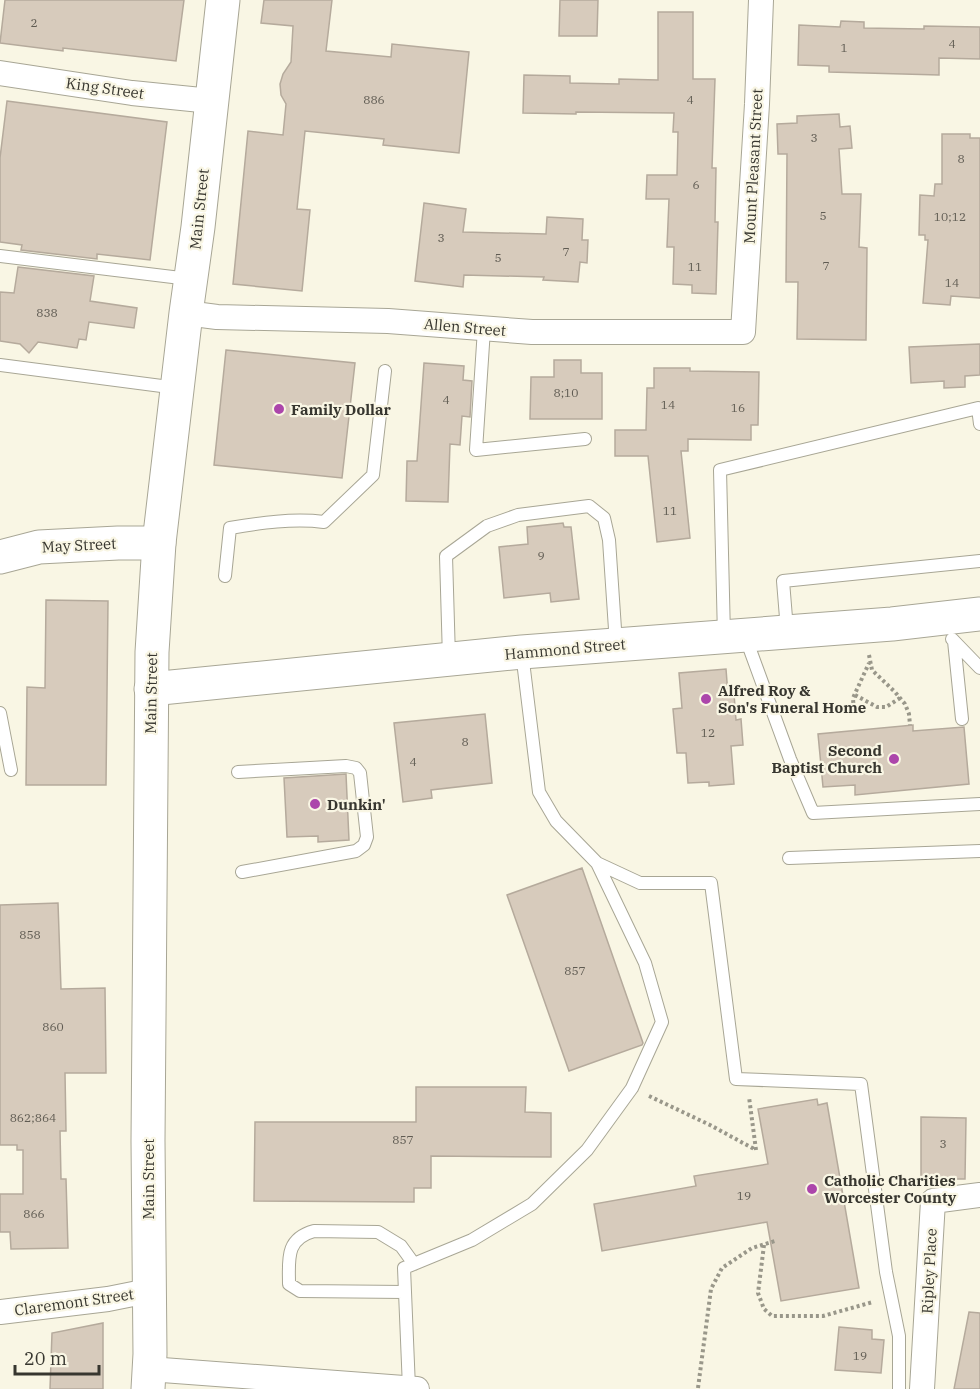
<svg xmlns="http://www.w3.org/2000/svg" width="980" height="1389" font-family="'IBM Plex Serif',serif">
  <style>
    .building { fill: #d7cbbc; stroke: #b5aa9c; stroke-width: 1.5 }
    .lines { fill: none; stroke-linecap: round; stroke-linejoin: round }
    .lane-casing { stroke: #a8a695; stroke-width: 14 }
    .street-casing { stroke: #a8a695; stroke-width: 26 }
    .secondary-casing { stroke: #a8a695; stroke-width: 35 }
    .primary-casing { stroke: #a8a695; stroke-width: 35 }
    .path { stroke: #99978a; stroke-width: 4; stroke-dasharray: 3 3; stroke-linecap: butt }
    .lane { stroke: #fff; stroke-width: 12 }
    .street { stroke: #fff; stroke-width: 24 }
    .secondary { stroke: #fff; stroke-width: 33 }
    .primary { stroke: #fff; stroke-width: 33 }
    .poi-dot { fill: #ac46ab; stroke: #f9f6e4; stroke-width: 2 }
    .labels { text-anchor: middle; dominant-baseline: central; stroke-width: 4.5; stroke-linejoin: round; paint-order: stroke }
    .number-label { font-size: 12px; fill: #5f5b52 }
    .street-label { font-size: 15px; fill: #37362f; stroke: #f9f6e4 }
    .poi-label { font-size: 15px; font-weight: bold; fill: #37362f; stroke: #f9f6e4; text-anchor: start }
  </style>
  <rect width="100%" height="100%" fill="#f9f6e4"/>
  <!-- building -->
  <path class="building" d="M5,0H184L176,61L63,48V51L0,43Z
    M264,0H332L326,51L391,57L392,44L469,52L459,153L383,145L384,139L305,131L297,209L310,210L302,291L233,284L248,131L283,135L286,104L281,95L280,84L283,74L291,62L293,26L261,23Z
    M560,0H598L597,36H559Z
    M658,12H693V79H715L712,168H716L715,222H718L716,294L692,293V285L673,284L674,247H667L669,199H646L647,175H677L678,132H673L674,113L576,112V114L523,113L524,75L570,76V83L619,84V79L658,80Z
    M841,21L864,22V28L924,29V26L980,27V59L939,58V75L829,72V66L798,65L799,25L840,27Z
    M7,101L167,122L150,260L97,254V259L21,250L22,245L0,242V158Z
    M839,114L840,127L850,126L852,148L839,149L842,194H861L859,247L867,248L866,340L797,339L798,282H786L787,154H778L777,124L797,123V116Z
    M942,134H970V138H980V298L951,296L950,305L923,303L928,240H925V235H919L920,195L934,196L935,184H942Z
    M424,203L466,209L463,232L546,234L547,217L583,219L582,240H588L587,263L580,262L578,282L543,280L544,277L464,275L463,287L415,281Z
    M18,267L94,276L90,301L137,308L134,328L89,322L86,340L79,339L77,348L38,342L29,353L20,344L0,341V292L14,293Z
    M980,344V375L965,376V387L944,388V381L911,383L909,347Z
    M226,350L355,363L342,478L214,465Z
    M554,360H581V373H602V419H530L531,377H554Z
    M424,363L464,366L463,380L472,381L470,417L462,416L460,445L450,444L448,502L406,501L407,461H417Z
    M654,368H690V371L759,372L758,425H751V440L688,439V451H681L690,538L657,542L648,456H615V430H646L647,388H654Z
    M563,523L564,527H571L579,599L551,602L550,593L504,598L499,547L528,544L527,527Z
    M46,600L108,601L106,785H26L27,687L45,688Z
    M726,669L728,695L734,694L736,720L741,719L743,745L731,746L734,784L709,786V782L688,783L686,753H677L673,709L682,708L679,673Z
    M485,714L492,783L431,790L432,798L403,802L394,723Z
    M913,725V731L964,727L969,784L855,795V785L823,787L818,734Z
    M346,774L349,840L318,842V836L287,837L284,778Z
    M582,868L643,1043L642,1045L569,1071L507,895Z
    M58,903L61,989L105,988L106,1073H65L66,1131H60L61,1179H66L68,1248L11,1249L10,1232H0V1194H23V1150H17V1145H0V905Z
    M416,1087H526L525,1112L551,1113V1157L431,1156V1188H414V1202L254,1201L255,1122H416Z
    M817,1099L818,1105L827,1103L859,1288L781,1301L767,1222L602,1251L594,1204L696,1186L694,1176L768,1164L758,1109Z
    M921,1117L966,1118L965,1179H921Z
    M969,1312L980,1313V1389H954Z
    M103,1323V1389H50L52,1333Z
    M839,1327L872,1330V1339L884,1340L881,1373L835,1370Z"/>
  <g class="lines">
    <defs>
      <path id="lane" d="M0,256L189,279
        M484,329L476,450L585,439
        M0,365L177,388
        M225,576L230,528C260,523 293,518 324,522L373,475L385,371
        M787,630L783,581L980,561
        M724,636L720,470L978,408L980,424
        M745,636L790,759L813,813L980,804
        M952,639L980,668
        M954,641L962,719
        M449,658L446,556L487,526L518,515L589,506L604,518L609,540L616,644
        M0,713L11,770
        M238,772L346,766L356,768L360,773L367,837L364,845L356,851L242,872
        M789,858L980,851
        M597,863L640,883H711L736,1079L861,1084L886,1272L899,1336V1389
        M405,1292L300,1291L289,1284C289,1260 285,1239 314,1231L378,1232L401,1246L414,1264
        M409,1388L404,1268L472,1240L532,1204L587,1150L632,1088L662,1022L645,963L597,863L556,821L539,792L522,653"/>
      <path id="street" d="M0,73L132,93L211,101
        M186,313L217,317L388,321L532,332H743L757,104L761,0
        M0,1312L108,1299L148,1291
        M149,1369L417,1389
        M922,1389L933,1201L980,1195"/>
      <path id="secondary" d="M0,557L39,547L118,543H159
        M151,689L522,652L892,624L980,614"/>
      <path id="primary" d="M148,1389L150,1354L148,1141L152,652L159,543L186,313L198,227L223,0"/>
    </defs>
    <!-- lane casing -->
    <use href="#lane" class="lane-casing"/>
    <!-- street casing -->
    <use href="#street" class="street-casing"/>
    <!-- secondary casing -->
    <use href="#secondary" class="secondary-casing"/>
    <!-- primary casing -->
    <use href="#primary" class="primary-casing"/>
    <!-- path -->
    <path class="path" d="M869,655L872,670L895,692L905,704L909,714L910,725
      M855,695L877,707H886L900,698
      M854,715L853,698L869,663
      M649,1096L710,1125L756,1150L749,1097
      M764,1245L758,1293L764,1309L772,1316H823L873,1302
      M698,1388L711,1289L722,1268L752,1248L775,1241"/>
    <!-- lane -->
    <use href="#lane" class="lane"/>
    <!-- street -->
    <use href="#street" class="street"/>
    <!-- secondary -->
    <use href="#secondary" class="secondary"/>
    <!-- primary -->
    <use href="#primary" class="primary"/>
  </g>
  <!-- markers -->
  <g class="poi-dot">
    <circle cx="279" cy="409" r="6"/>
    <circle cx="706" cy="699" r="6"/>
    <circle cx="894" cy="759" r="6"/>
    <circle cx="315" cy="804" r="6"/>
    <circle cx="812" cy="1189" r="6"/>
  </g>
  <g class="labels">
    <!-- number labels -->
    <g class="number-label">
      <text x="34" y="22">2</text>
      <text x="952" y="43">4</text>
      <text x="844" y="47">1</text>
      <text x="374" y="99">886</text>
      <text x="690" y="99">4</text>
      <text x="814" y="137">3</text>
      <text x="961" y="158">8</text>
      <text x="696" y="184">6</text>
      <text x="823" y="215">5</text>
      <text x="950" y="216">10;12</text>
      <text x="441" y="237">3</text>
      <text x="566" y="251">7</text>
      <text x="498" y="257">5</text>
      <text x="826" y="265">7</text>
      <text x="695" y="266">11</text>
      <text x="952" y="282">14</text>
      <text x="47" y="312">838</text>
      <text x="566" y="392">8;10</text>
      <text x="446" y="399">4</text>
      <text x="668" y="404">14</text>
      <text x="738" y="407">16</text>
      <text x="670" y="510">11</text>
      <text x="541" y="555">9</text>
      <text x="708" y="732">12</text>
      <text x="465" y="741">8</text>
      <text x="413" y="761">4</text>
      <text x="30" y="934">858</text>
      <text x="575" y="970">857</text>
      <text x="53" y="1026">860</text>
      <text x="33" y="1117">862;864</text>
      <text x="403" y="1139">857</text>
      <text x="943" y="1143">3</text>
      <text x="744" y="1195">19</text>
      <text x="34" y="1213">866</text>
      <text x="860" y="1355">19</text>
    </g>
    <!-- street labels -->
    <g class="street-label">
      <text transform="translate(105 88) rotate(8)">King Street</text>
      <text transform="translate(753 166) rotate(-87)">Mount Pleasant Street</text>
      <text transform="translate(199 209) rotate(-84)">Main Street</text>
      <text transform="translate(465 327) rotate(5)">Allen Street</text>
      <text transform="translate(79 545) rotate(-3)">May Street</text>
      <text transform="translate(565 649) rotate(-5)">Hammond Street</text>
      <text transform="translate(151 693) rotate(-89)">Main Street</text>
      <text transform="translate(148 1179) rotate(-90)">Main Street</text>
      <text transform="translate(929 1271) rotate(-87)">Ripley Place</text>
      <text transform="translate(74 1302) rotate(-8)">Claremont Street</text>
    </g>
    <!-- poi labels -->
    <g class="poi-label">
      <text x="291" y="409">Family Dollar</text>
      <text x="718" y="690">Alfred Roy &amp;<tspan x="718" dy="17">Son's Funeral Home</tspan></text>
      <text x="882" y="750" text-anchor="end">Second<tspan x="882" dy="17">Baptist Church</tspan></text>
      <text x="327" y="804">Dunkin'</text>
      <text x="824" y="1180">Catholic Charities<tspan x="824" dy="17">Worcester County</tspan></text>
    </g>
  </g>
  <!-- scale -->
  <path d="M15 1365v9h84v-9" fill="none" stroke="#37362f" stroke-width="3"/>
  <text x="24" y="1365" font-size="18" fill="#37362f" stroke="#f9f6e4" stroke-width="4.5" paint-order="stroke">20 m</text>
</svg>
